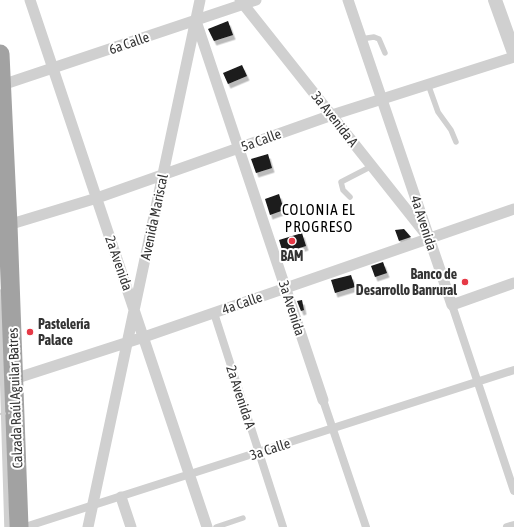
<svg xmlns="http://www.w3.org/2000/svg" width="514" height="527" font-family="'Asap Condensed',sans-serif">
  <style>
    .building { fill: #1a1a1a; filter: url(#shadow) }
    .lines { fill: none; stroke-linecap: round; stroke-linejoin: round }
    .service { stroke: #d0d0d0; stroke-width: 5.5 }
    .pedestrian { stroke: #d0d0d0; stroke-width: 8 }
    .minor { stroke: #d0d0d0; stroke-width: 11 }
    .tertiary { stroke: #d0d0d0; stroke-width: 14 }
    .trunk { stroke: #a2a2a2; stroke-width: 19 }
    .path-bridge { stroke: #cdcdcd; stroke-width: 2; stroke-dasharray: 2 2; stroke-linecap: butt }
    .poi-dot { fill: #e63946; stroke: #fff; stroke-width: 1.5 }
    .labels { text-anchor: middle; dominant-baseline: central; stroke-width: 4; stroke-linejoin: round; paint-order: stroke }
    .street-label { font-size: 14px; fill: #333; stroke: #fff }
    .poi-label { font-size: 14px; font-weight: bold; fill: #333; stroke: #fff }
    .neighbourhood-label { font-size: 15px; letter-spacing: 1px; fill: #000; stroke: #fff }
  </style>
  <defs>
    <filter id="shadow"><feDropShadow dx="2.5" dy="4.5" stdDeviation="0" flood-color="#0004"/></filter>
  </defs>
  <rect width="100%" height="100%" fill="#fff"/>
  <!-- building -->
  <path class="building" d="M228,21L233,35L214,41L208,29Z
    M242,65L247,76L228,84L223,73Z
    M268,154L272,168L256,173L251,159Z
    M279,194L284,210L270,215L265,199Z
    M404,229L411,237L399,241L395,230Z
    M302,233L306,246L283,253L279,240Z
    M383,262L387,273L375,277L371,266Z
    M351,275L355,287L335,293L331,280Z
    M302,300L304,310L301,311L297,301Z"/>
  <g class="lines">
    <!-- service -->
    <path class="service" d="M361,39L374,37L379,39L385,53
      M428,84L438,112L451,130L456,142
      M350,197L343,190L341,182L372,166
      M0,292L7,527
      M216,527L243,518"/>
    <!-- pedestrian -->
    <path class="pedestrian" d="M452,305L514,491
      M214,313L283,527
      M323,400L366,527
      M25,527L514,370
      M507,527L514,525"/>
    <!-- minor -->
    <path class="minor" d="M30,0L207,527
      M240,0L425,233
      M348,0L452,305L514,283
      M196,21L323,400
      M2,85L256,0
      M8,225L97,198L332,115L514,57
      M14,379L144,337L514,209
      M121,497L131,527
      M88,527L200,0"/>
    <!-- tertiary -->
    <path class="tertiary" d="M495,0L514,53"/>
    <!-- trunk -->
    <path class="trunk" d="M0,54L8,225L19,527"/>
    <!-- path-bridge -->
    <path class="path-bridge" d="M0,414L22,412"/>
  </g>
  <!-- markers -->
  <g class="poi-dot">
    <circle cx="292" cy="241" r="4"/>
    <circle cx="465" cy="282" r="4"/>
    <circle cx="30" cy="332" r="4"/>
  </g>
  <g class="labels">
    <!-- street labels -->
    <g class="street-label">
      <text transform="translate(129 43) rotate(-19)">6a Calle</text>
      <text transform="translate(335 119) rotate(52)">3a Avenida A</text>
      <text transform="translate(261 140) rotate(-20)">5a Calle</text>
      <text transform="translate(154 217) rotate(-78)">Avenida Mariscal</text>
      <text transform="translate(424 223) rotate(72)">4a Avenida</text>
      <text transform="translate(119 263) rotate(71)">2a Avenida</text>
      <text transform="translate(242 303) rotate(-19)">4a Calle</text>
      <text transform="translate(292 308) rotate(72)">3a Avenida</text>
      <text transform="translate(241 397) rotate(72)">2a Avenida A</text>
      <text transform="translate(15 398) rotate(-92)">Calzada Raúl Aguilar Batres</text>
      <text transform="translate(270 449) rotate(-18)">3a Calle</text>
    </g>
    <!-- poi labels -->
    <g class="poi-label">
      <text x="292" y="256">BAM</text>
      <text x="457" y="274" text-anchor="end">Banco de<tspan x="457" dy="16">Desarrollo Banrural</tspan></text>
      <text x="38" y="324" text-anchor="start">Pastelería<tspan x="38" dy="16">Palace</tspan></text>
    </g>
    <!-- neighbourhood labels -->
    <g class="neighbourhood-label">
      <text x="319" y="209">COLONIA EL<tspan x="319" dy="17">PROGRESO</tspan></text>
    </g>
  </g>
</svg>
